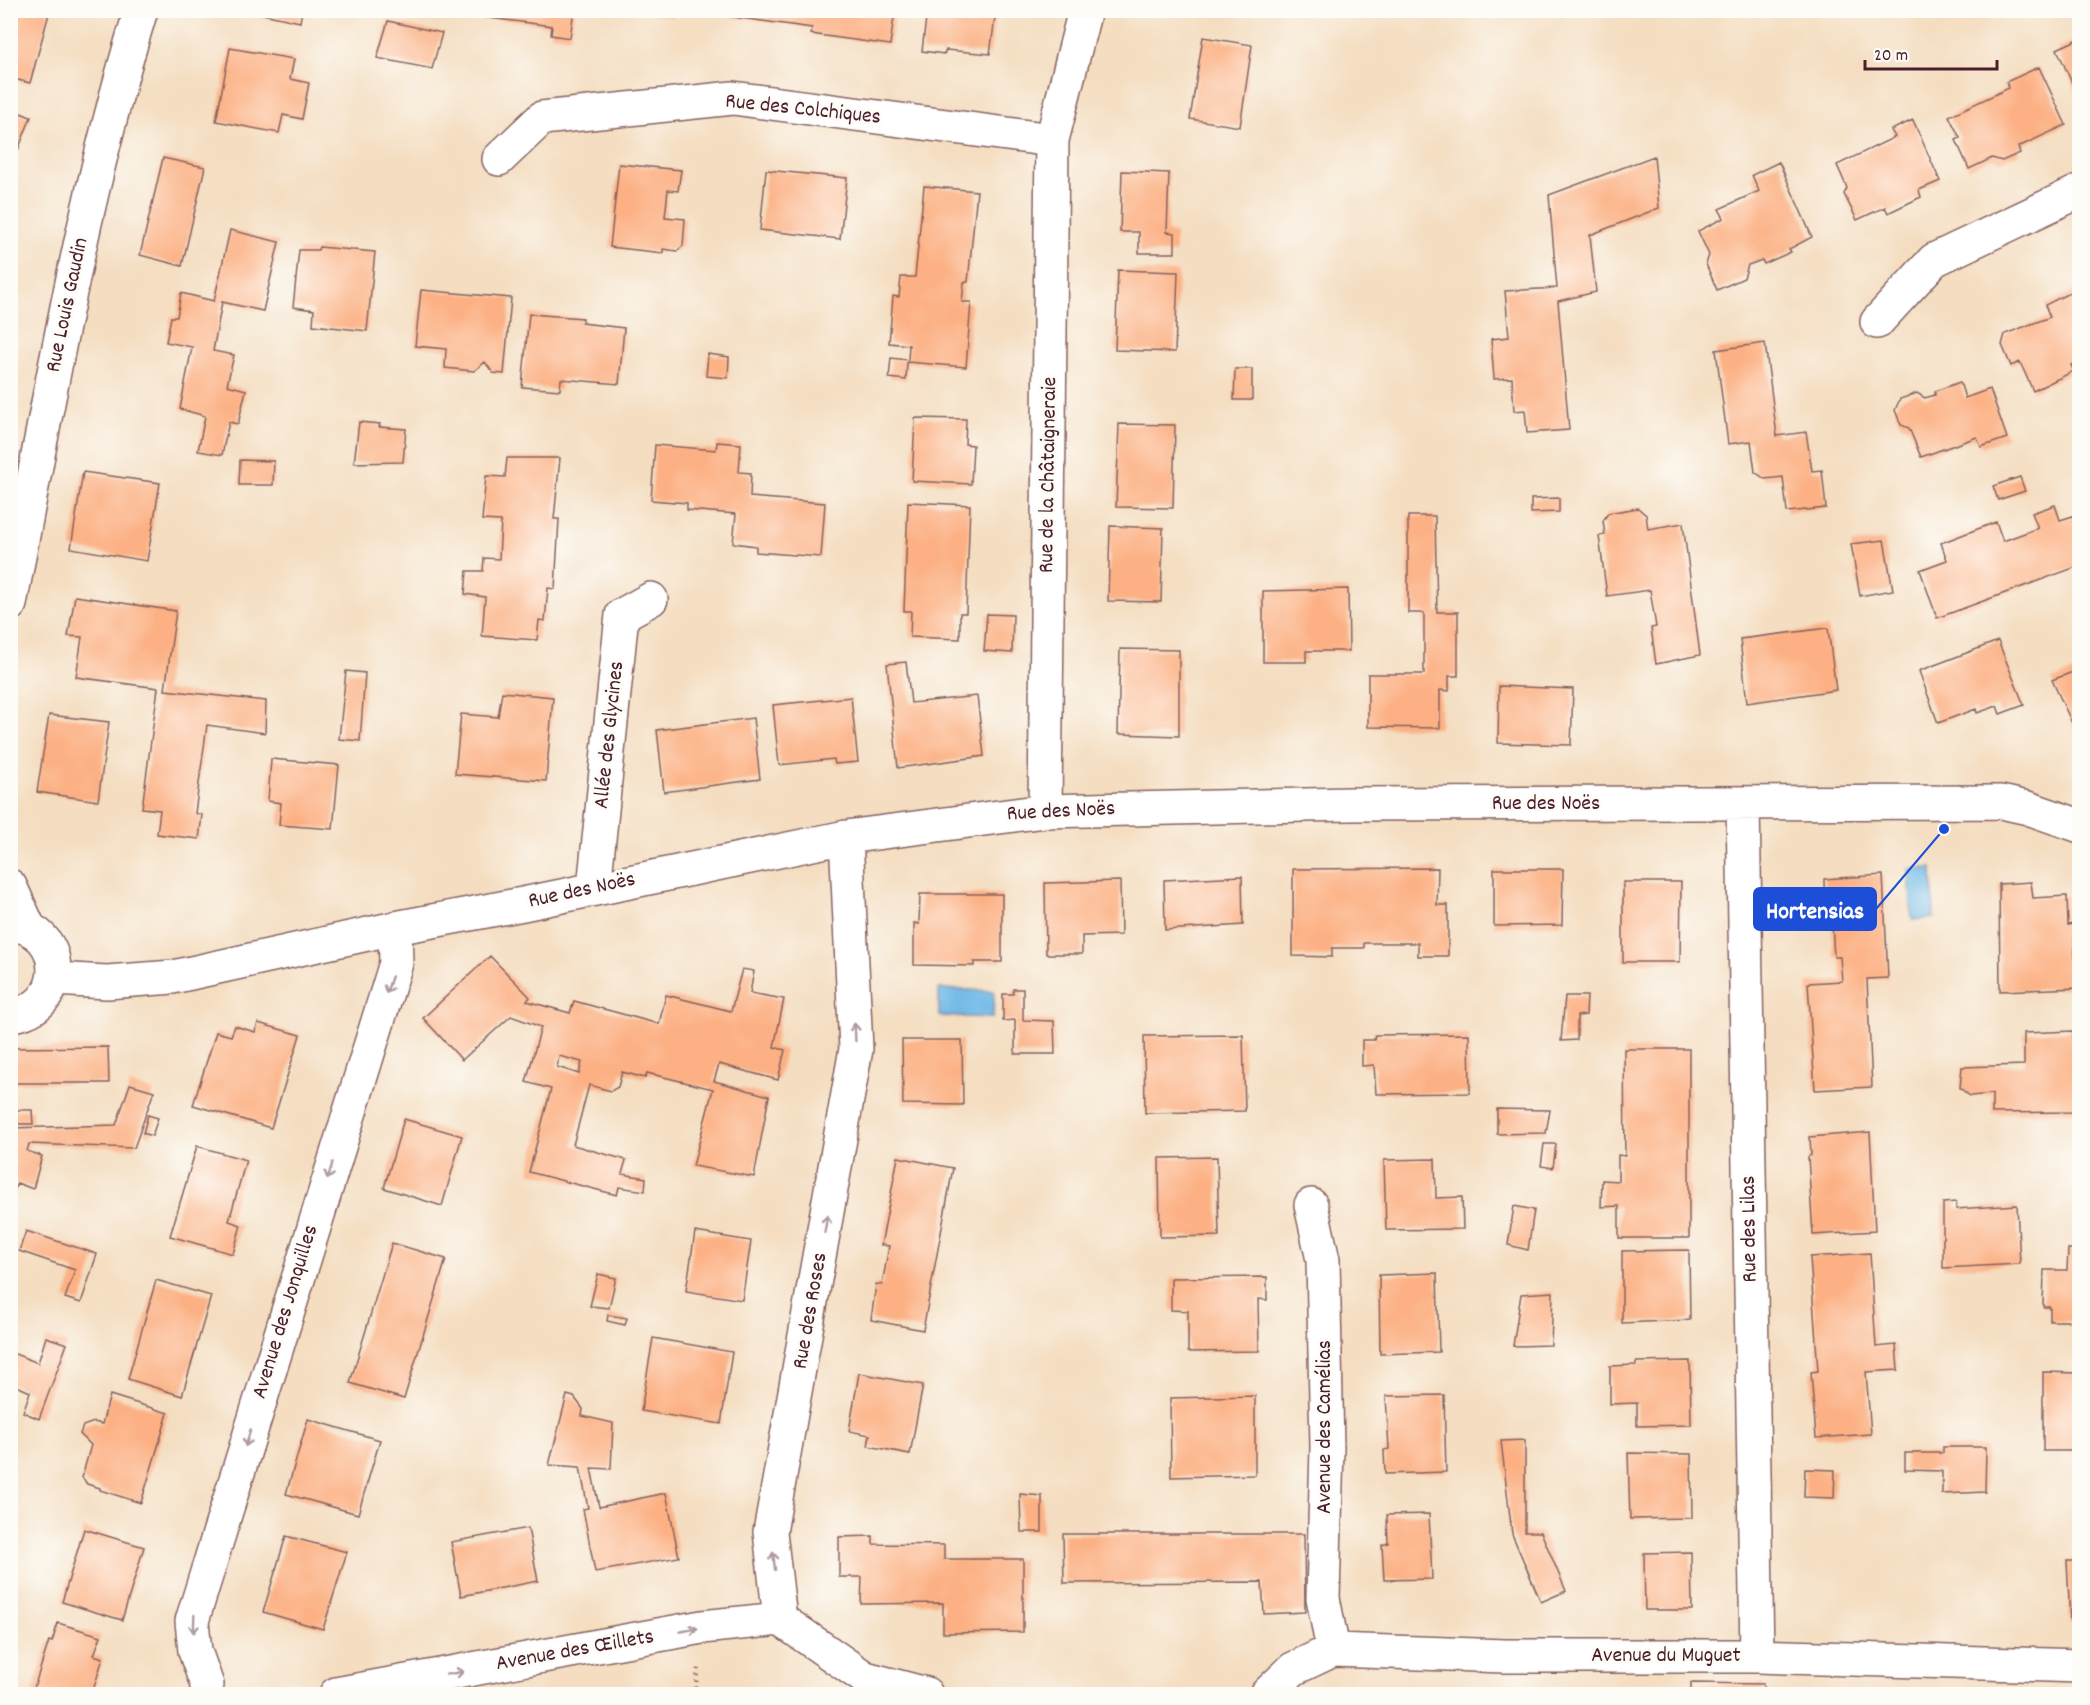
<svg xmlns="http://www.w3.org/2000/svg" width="2090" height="1705" font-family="Dekko,sans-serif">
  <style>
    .water { fill: #6db8e6; stroke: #5c6c88; stroke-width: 1.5 }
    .building { fill: #fcb083; fill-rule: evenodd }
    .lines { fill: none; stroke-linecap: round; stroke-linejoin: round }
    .minor-casing { stroke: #86625f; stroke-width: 36 }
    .tertiary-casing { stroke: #86625f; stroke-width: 36 }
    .path { stroke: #86625f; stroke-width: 4; stroke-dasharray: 1.5 4.5; stroke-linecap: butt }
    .minor { stroke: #fff; stroke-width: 33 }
    .tertiary { stroke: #fff; stroke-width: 33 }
    .oneway { stroke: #ae9aa0 }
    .labels { text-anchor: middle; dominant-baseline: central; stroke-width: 6; stroke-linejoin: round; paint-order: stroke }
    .street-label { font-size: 22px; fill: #4a1f2b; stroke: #fdfcf7 }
    .leader { fill: none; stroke: #1d4ed8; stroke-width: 2 }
    .callout-dot { fill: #1d4ed8; stroke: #fdfcf7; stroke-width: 2 }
    .callout { fill: #1d4ed8; stroke: #1d4ed8; stroke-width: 2 }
    .callout-label { font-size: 24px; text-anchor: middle; font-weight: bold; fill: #fff }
  </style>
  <rect width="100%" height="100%" fill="#fdfcf7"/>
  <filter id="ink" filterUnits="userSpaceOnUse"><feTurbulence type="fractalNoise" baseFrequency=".0167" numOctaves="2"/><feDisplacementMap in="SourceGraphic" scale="12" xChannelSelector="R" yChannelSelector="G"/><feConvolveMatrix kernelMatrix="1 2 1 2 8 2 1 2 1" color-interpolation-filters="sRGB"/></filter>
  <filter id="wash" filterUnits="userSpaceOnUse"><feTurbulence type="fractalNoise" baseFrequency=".008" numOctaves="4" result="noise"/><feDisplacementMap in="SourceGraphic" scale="24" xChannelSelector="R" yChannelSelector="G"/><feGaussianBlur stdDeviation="1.35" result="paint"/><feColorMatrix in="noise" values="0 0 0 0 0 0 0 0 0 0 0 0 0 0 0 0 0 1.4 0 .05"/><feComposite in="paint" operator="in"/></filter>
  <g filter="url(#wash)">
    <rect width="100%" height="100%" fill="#f4ddc0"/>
    <!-- water -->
    <path class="water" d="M1932,868L1934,918L1912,920L1909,869Z
      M939,989L994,991L993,1018L939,1016Z"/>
    <g id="blocks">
      <!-- building -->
      <path class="building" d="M10,10H50L30,83L10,78Z
        M245,10H302L300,22Z
        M481,10H574L570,38L551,35L552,26L481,17Z
        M633,10H675L674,17Z
        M727,10H895L890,45L811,34L812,28L727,16Z
        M927,10H996L990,54L946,50L944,54L922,51Z
        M388,21L442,33L432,69L377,58Z
        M1203,37L1252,45L1240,127L1190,119Z
        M2079,39V99L2057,49Z
        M230,48L294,59L290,79L309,83L302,119L283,115L279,133L216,121Z
        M2039,67L2066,125L2018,147L2020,153L2002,161L1992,158L1969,169L1956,140L1960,138L1949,116L2009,88L2006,82Z
        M10,109L31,117L16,155L10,153Z
        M1913,120L1940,181L1919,190L1921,197L1888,213L1885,207L1857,220L1844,194L1847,188L1837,165L1895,137L1891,130Z
        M1654,156L1659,208L1590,235L1596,292L1558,301L1569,430L1527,433L1525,410L1514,411L1512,378L1494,379L1491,339L1509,337L1505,291L1557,288L1549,195Z
        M163,158L205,167L182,266L140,255Z
        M1779,162L1812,237L1789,249L1791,252L1764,264L1762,260L1748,265L1744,278L1717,290L1706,264L1709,255L1698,231L1724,218L1719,209L1759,191L1752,175Z
        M619,164L681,170L678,191L668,190L665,217L685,219L683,246L677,251L663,249V253L610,247Z
        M766,170L847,178L840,239L760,230Z
        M1122,171L1169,173L1167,232L1175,233V253H1139V232H1120Z
        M924,186L977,191L968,282H964L962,302H971L966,367L907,362L906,380L889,378L891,358L908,360L909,345L889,343L893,296L899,297L901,277H915Z
        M230,230L279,242L263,311L222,302L213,351L234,355L227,385L246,390L238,424L229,422L222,455L198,451L205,416L180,409L192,347L166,342L171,317H177L181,293L214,301Z
        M319,247L375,252L367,331L313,325L314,310L293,307L299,250H318Z
        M1118,270L1178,272L1175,352L1115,350Z
        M2079,288V361L2071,365L2074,371L2033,391L2020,362L2011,366L2002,345L2005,334L2050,317L2045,305Z
        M421,290L511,298L504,374L493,373L485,362L474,371L445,368L446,349L415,346Z
        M529,314L583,318L582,323L624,328L619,384L561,379L560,390L522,387Z
        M1765,343L1777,436L1806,432L1812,471L1822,470L1826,508L1787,512L1783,477L1765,479L1755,472L1751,441L1728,444L1716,350Z
        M708,354L729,357L728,378L706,376Z
        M1235,369H1252V400H1234Z
        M1960,382L1965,398L1990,389L2007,438L1981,447L1977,437L1921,457L1909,428L1901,425L1895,410L1900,399L1917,393L1925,398L1935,395V391Z
        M915,418L966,419L965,444L973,445L971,484L912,481Z
        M359,422L380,424L379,427L406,429L403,462L354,463Z
        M1119,424L1175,425L1173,508L1116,507Z
        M717,442L741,444L739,472L751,473L750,497L825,503L821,557L756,552V546L733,543L736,514L687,510V503L651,500L655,445L716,450Z
        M507,458H560L554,519H559L555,589L548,588L545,621L539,620L537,640L482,636L485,597L465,594L467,571H483L484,558L499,559L501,521L482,520L486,476L505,477Z
        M240,460L274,461L273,485H239Z
        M83,472L160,483L147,561L71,548Z
        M2020,477L2025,491L1998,500L1993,486Z
        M1559,498V512L1531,513V499Z
        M908,502L970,505L966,613H960V639L910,637L911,611H904Z
        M2055,505L2060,520L2079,514V566L1937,618L1920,570L1947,560L1941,543L1996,522L2003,541L2038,528L2032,513Z
        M1638,508L1646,515L1648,529L1683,523L1700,655L1656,664L1651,628L1656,627L1650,590L1607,596L1599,536L1605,535L1603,521L1608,513Z
        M1408,516H1435L1437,612H1458V676H1449V691L1440,690V728L1368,727V674H1424V613H1408Z
        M1110,526L1163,528L1161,602L1108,601Z
        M1884,540L1893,590L1860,596L1851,544Z
        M1348,589L1349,651H1306V662H1263V591Z
        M75,596L176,611L165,690L266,701L265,733L207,725L195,813L202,815L199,839L157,834L160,810L142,808L158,688L76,677L82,637L68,636Z
        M987,614L1013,615L1012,653L984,651Z
        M1828,628L1836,690L1747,703L1740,639Z
        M1998,641L2024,705L2000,714L1997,706L1977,713L1976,709L1938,723L1919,671Z
        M1120,649L1179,650V736L1118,734Z
        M906,662L911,703L977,696L984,756L898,768L887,664Z
        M2078,670L2079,673V738L2052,680Z
        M346,671L365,673L360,741L339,739Z
        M1499,686L1573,689L1571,745L1498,743Z
        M502,692L553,697L546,781L455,774L461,714L498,717Z
        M851,697L858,762L835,764L834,759L779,765L773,705Z
        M49,715L109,722L98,801L37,792Z
        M753,718L760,779L664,792L657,730Z
        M271,759L339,765L333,829L279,825L281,803L268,801Z
        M1438,868L1437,905H1448V956H1418V943H1364V948H1332V957L1293,956V869Z
        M1494,869H1563L1562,925L1494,926Z
        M1883,875L1888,978L1867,979L1872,1087L1815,1090L1808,983L1842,981L1840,957H1834L1832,923H1825L1824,879Z
        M1242,876L1243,925L1165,930L1164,880Z
        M1120,881L1121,935L1082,936V954H1046L1045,883Z
        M1623,882H1681L1680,962H1623Z
        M2031,882L2033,898L2067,896L2068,925L2074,924L2075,960H2079V988L2000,991L1999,884Z
        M920,894H1002V962H974V966L914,965V923L919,924Z
        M490,956L530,997L527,1001L570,1013L574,1001L659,1024L666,995L731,1011L742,969L754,971L750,993L784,999L774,1047L785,1050L778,1080L719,1064L714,1081L769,1096L754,1177L693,1166L713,1089L647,1073L645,1078L622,1072L618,1087L611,1091L589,1085L573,1145L626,1160L622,1174L646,1178L645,1191L619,1187L617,1195L529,1172L551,1089L526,1082L541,1027L511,1016L462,1060L423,1018ZM559,1056L582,1062L579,1074L557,1067Z
        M1013,989H1023V1020L1054,1021L1055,1054H1015V1020L1003,1021V994H1013Z
        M1565,996H1587L1586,1015L1577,1016V1040L1561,1041Z
        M258,1023L300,1035L271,1128L193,1105L216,1032L231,1036L235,1026L255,1032Z
        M2073,1031L2074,1049H2079V1112L1992,1113V1094L1970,1096L1960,1088L1962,1067L2024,1065V1033Z
        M1469,1034L1470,1093L1376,1094L1374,1065L1362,1066V1040H1374L1375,1035Z
        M1243,1035L1245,1111L1145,1113L1144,1036Z
        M902,1040H962L963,1105L903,1104Z
        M108,1047L109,1083H10V1048Z
        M1624,1049H1689V1238H1619V1206L1601,1207L1602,1180L1618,1181V1155L1625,1156Z
        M130,1084L154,1091L134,1148L29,1144L27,1151L42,1156L33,1189L17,1183L10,1202V1128L116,1125Z
        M1497,1109L1550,1110L1546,1133L1497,1134Z
        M10,1110H32L33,1124H10Z
        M148,1115L158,1118L152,1136L143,1133Z
        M404,1119L462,1136L442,1206L384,1188Z
        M1870,1132L1875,1231L1813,1235L1808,1157L1811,1155L1810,1137Z
        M1544,1144H1556L1553,1168L1541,1166Z
        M197,1146L246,1160L229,1221L241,1225L233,1254L170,1236Z
        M898,1157L953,1168L923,1330L871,1320L876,1284L882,1285L889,1246L881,1245Z
        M1217,1157L1219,1236L1160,1237L1159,1158Z
        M1435,1159L1436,1198L1462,1197L1463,1229L1386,1230L1384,1160Z
        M1956,1202V1209L2017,1205L2020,1264L1943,1268V1203Z
        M1514,1206L1534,1210L1528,1250L1508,1245Z
        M26,1231L97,1254L81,1303L65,1298L75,1270L19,1251Z
        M695,1232L751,1241L742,1300L686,1291Z
        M392,1243L446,1259L404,1399L350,1383Z
        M2068,1249H2079V1321H2050V1307H2043L2044,1270H2067Z
        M1689,1250L1690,1320L1622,1323V1251Z
        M1870,1253L1876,1347L1896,1345L1898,1370L1866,1372L1871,1434L1816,1438L1811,1372L1818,1371L1810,1257Z
        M1437,1273L1439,1352L1380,1354L1379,1275Z
        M598,1274L616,1278L609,1308L590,1306Z
        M1267,1277V1300L1258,1299L1259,1351L1188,1352V1311L1171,1310V1278Z
        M156,1280L211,1296L182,1396L128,1379Z
        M1553,1292L1551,1345L1513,1346L1521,1294Z
        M608,1315L627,1318L625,1325L607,1321Z
        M46,1337L67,1344L39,1419L23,1412L30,1392L10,1383V1352L38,1363Z
        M653,1338L732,1352L721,1424L641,1411Z
        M1690,1361L1691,1425L1637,1426V1403L1610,1404V1366L1636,1365V1362Z
        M2043,1372L2079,1373V1451H2043Z
        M859,1373L923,1385L910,1454L868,1446L870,1435L849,1431Z
        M110,1395L168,1413L141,1503L100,1490V1488L87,1484L82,1477L91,1445L80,1434L83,1426L94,1422L102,1424Z
        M567,1395L574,1397L583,1409L582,1416L613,1423L611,1469L591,1468L599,1507L666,1493L679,1557L595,1572L583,1509L588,1508L580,1467L549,1465Z
        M1444,1395L1446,1472L1385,1474L1384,1450L1389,1449L1386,1396Z
        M1255,1396V1475L1171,1477L1170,1398Z
        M308,1419L380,1440L358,1514L286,1494Z
        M1525,1440V1532H1541L1566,1591L1541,1602L1512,1534L1501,1441Z
        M1943,1447H1986L1985,1492L1942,1494V1471L1905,1470V1453H1943Z
        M1628,1453L1691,1454L1692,1518L1630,1519Z
        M1805,1469L1835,1470L1834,1498L1804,1497Z
        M1020,1494L1042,1496V1532H1021Z
        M1429,1514L1432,1579L1384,1580L1382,1545L1388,1543L1387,1515Z
        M528,1528L538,1581L461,1596L451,1542Z
        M84,1529L144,1547L122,1620L62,1602Z
        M1063,1534H1304L1305,1612L1264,1614L1262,1582L1064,1583Z
        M286,1536L347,1552L323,1629L263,1612Z
        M873,1536V1544L944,1545V1559H1023V1632L943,1633V1603L861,1604L862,1577H839V1537Z
        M1691,1552L1692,1610H1645L1644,1553Z
        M2067,1561H2079V1622H2070Z
        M58,1623L101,1636L94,1655L103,1658L92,1694H32L49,1641L52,1642Z
        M1691,1683L1763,1684V1694H1691Z"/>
    </g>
  </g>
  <g filter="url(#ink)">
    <use href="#blocks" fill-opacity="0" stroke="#86625f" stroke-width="1.5"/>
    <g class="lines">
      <defs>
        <path id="minor" d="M499,159L542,118L733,98L1052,140
          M1877,322L1934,260L2080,191
          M1743,803L1757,1656
          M1045,811L1052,140L1085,10
          M846,837L856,1049L770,1532L780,1619L865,1678L926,1694
          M594,888L622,615L651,599
          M54,979L107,982L173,977L395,928L523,904L846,837L1045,811L1349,804L2001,802L2028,808L2080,826
          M1311,1205L1323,1260L1327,1447L1323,1598L1333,1650
          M207,1685L195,1651L192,1621L396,963L395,928
          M336,1694L702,1627L780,1619
          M1267,1694L1293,1669L1333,1650L1505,1656H1757L2080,1666"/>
        <path id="tertiary" d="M10,604C48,405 81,205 141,10
          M10,886L29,928
          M10,924C68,928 69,1010 10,1015"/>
      </defs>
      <!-- minor casing -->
      <use href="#minor" class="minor-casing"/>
      <!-- tertiary casing -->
      <use href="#tertiary" class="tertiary-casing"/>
      <!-- path -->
      <path class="path" d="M695,1694L698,1667"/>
      <!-- minor -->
      <use href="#minor" class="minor"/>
      <!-- tertiary -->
      <use href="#tertiary" class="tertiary"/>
    </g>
    <!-- one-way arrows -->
    <defs><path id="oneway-shaft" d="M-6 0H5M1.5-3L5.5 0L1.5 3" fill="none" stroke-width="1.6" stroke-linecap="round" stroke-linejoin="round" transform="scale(1.5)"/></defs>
    <g class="oneway">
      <use href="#oneway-shaft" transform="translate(389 985) rotate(108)"/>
      <use href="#oneway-shaft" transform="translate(855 1032) rotate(-93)"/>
      <use href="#oneway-shaft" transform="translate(330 1171) rotate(107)"/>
      <use href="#oneway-shaft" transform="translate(826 1224) rotate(-80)"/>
      <use href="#oneway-shaft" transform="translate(248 1438) rotate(107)"/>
      <use href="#oneway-shaft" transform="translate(774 1561) rotate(-97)"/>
      <use href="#oneway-shaft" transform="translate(194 1624) rotate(92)"/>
      <use href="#oneway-shaft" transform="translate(689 1630) rotate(-11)"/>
      <use href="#oneway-shaft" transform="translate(455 1673) rotate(-10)"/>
    </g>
  </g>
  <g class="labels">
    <!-- street labels -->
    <g class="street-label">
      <text transform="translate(803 110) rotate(6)">Rue des Colchiques</text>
      <text transform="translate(68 305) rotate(-78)">Rue Louis Gaudin</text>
      <text transform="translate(1049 475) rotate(-89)">Rue de la Châtaigneraie</text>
      <text transform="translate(610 735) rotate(-84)">Allée des Glycines</text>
      <text x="1546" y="804">Rue des Noës</text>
      <text transform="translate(1061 812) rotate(-3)">Rue des Noës</text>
      <text transform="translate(582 891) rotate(-12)">Rue des Noës</text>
      <text transform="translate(1750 1229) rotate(-91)">Rue des Lilas</text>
      <text transform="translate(811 1311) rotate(-80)">Rue des Roses</text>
      <text transform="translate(286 1312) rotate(-73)">Avenue des Jonquilles</text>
      <text transform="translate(1325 1427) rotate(-90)">Avenue des Camélias</text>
      <text transform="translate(575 1651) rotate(-10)">Avenue des Œillets</text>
      <text x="1666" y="1656">Avenue du Muguet</text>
    </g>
  </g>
  <!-- callouts -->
  <path class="leader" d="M1944 829L1876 909"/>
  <circle class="callout-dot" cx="1944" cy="829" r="6"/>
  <rect class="callout" x="1754" y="888" width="122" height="42" rx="6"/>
  <g class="callout-label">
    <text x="1815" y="918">Hortensias</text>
  </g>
  <!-- margin -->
  <rect width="2090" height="1705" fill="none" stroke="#fdfcf7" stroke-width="36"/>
  <!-- scale -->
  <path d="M1865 60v9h132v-9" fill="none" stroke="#4a1f2b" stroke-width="3"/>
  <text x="1874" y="60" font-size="18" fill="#4a1f2b" stroke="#fdfcf7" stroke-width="4.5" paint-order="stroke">20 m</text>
</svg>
